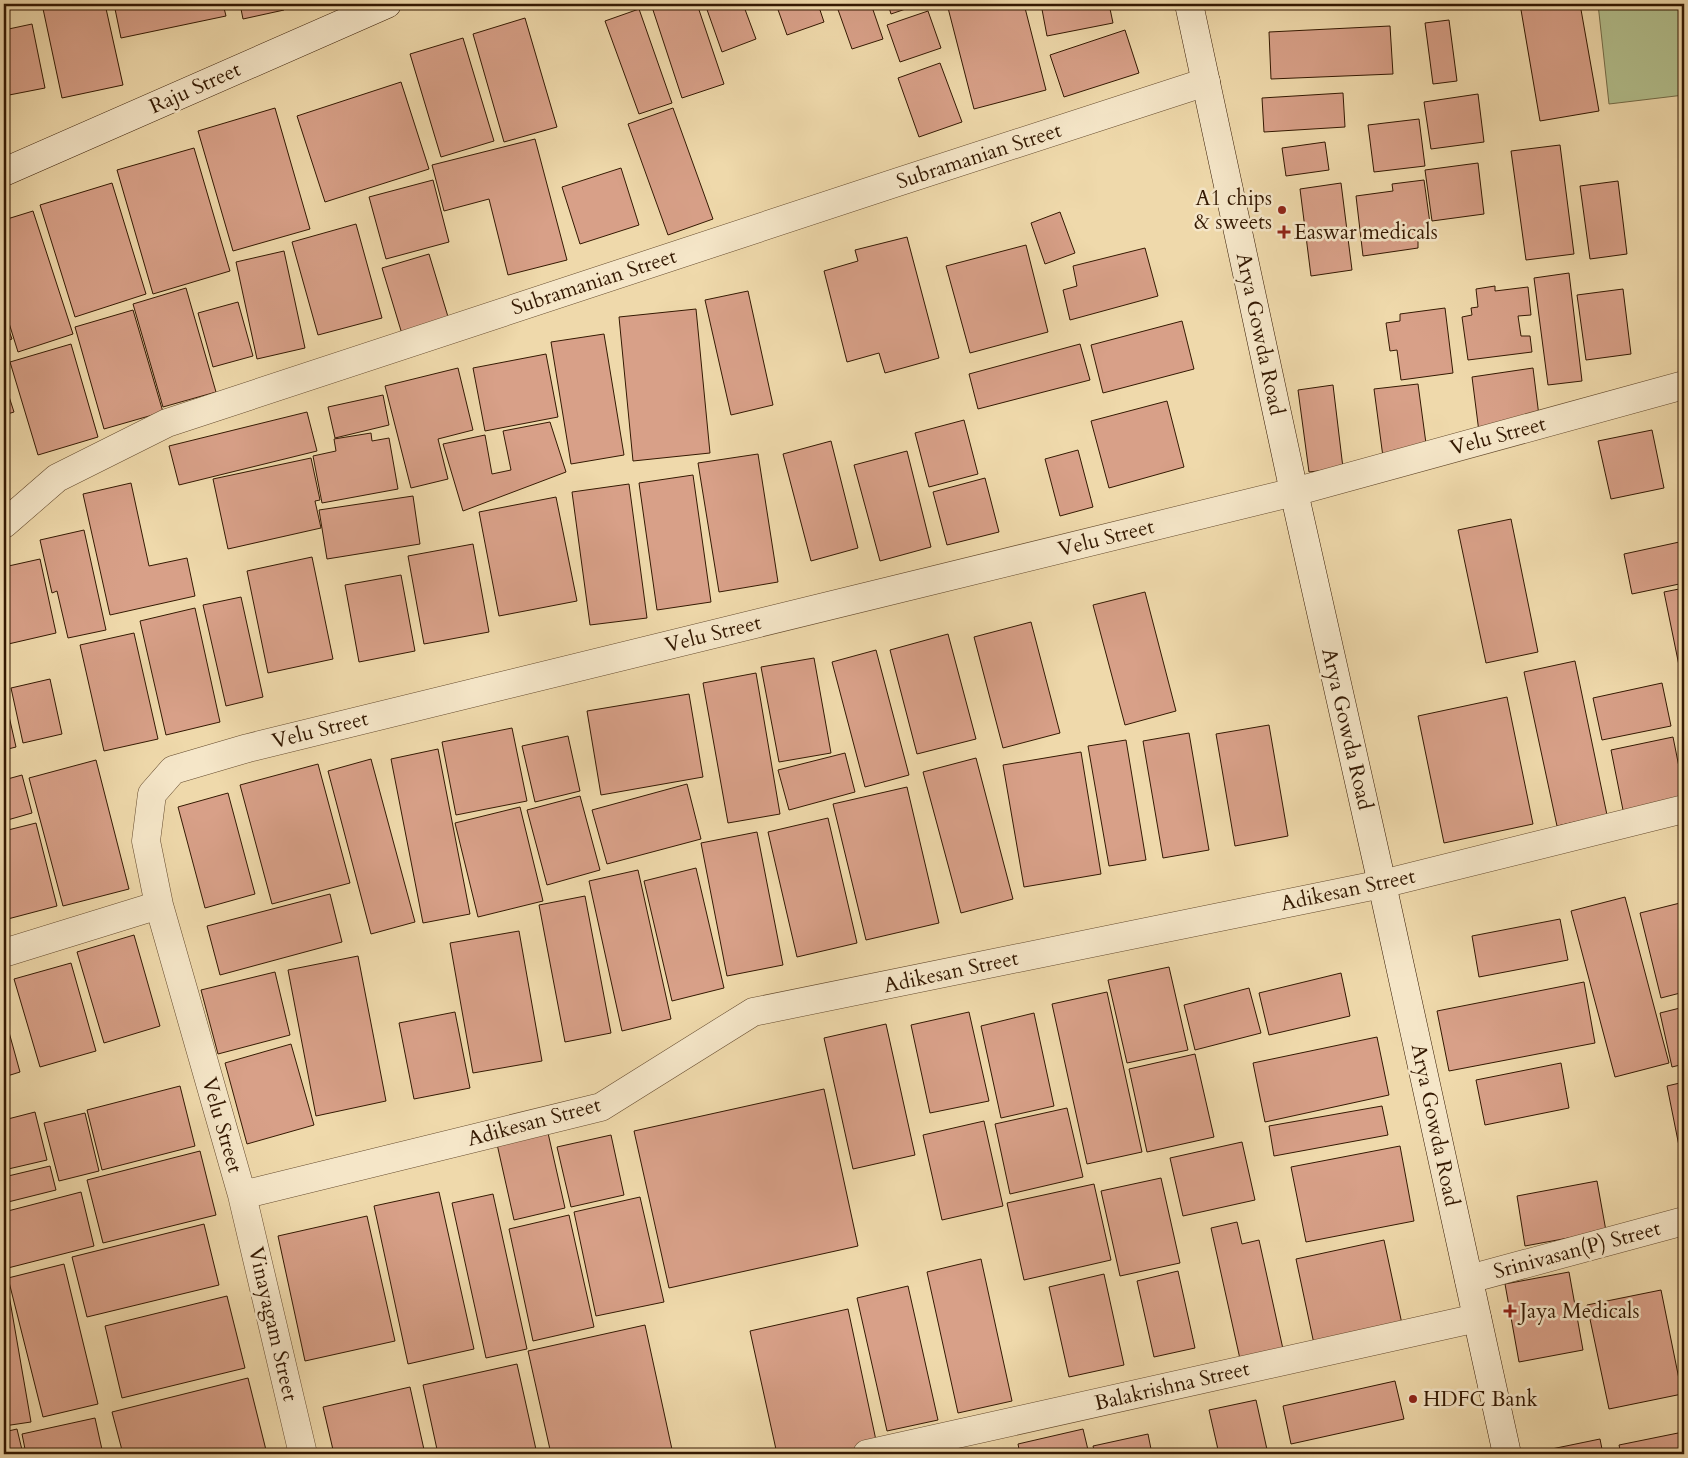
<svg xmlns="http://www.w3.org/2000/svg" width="1688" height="1458" font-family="Cardo,serif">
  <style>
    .green { fill: #b3c08e; stroke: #746c48 }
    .building { fill: #d8a088; stroke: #341902 }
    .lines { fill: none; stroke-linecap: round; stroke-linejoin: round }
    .street-casing { stroke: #63492c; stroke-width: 29 }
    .secondary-casing { stroke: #341902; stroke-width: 29 }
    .street { stroke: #f5e6c8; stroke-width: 28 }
    .secondary { stroke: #f5e6c8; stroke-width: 28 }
    .poi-dot { fill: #8f2418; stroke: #f5e6c8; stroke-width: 2 }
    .labels { text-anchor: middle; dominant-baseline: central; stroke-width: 5; stroke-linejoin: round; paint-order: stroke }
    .street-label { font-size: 21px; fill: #341902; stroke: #f5e6c8 }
    .poi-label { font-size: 21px; fill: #341902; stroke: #f5e6c8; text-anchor: start }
  </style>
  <rect width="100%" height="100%" fill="#efd9ab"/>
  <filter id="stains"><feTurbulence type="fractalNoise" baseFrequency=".004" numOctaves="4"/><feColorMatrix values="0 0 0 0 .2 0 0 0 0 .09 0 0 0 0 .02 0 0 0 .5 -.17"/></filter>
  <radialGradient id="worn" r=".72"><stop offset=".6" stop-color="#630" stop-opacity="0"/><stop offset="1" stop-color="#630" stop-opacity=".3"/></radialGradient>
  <!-- green -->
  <path class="green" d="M1598,4H1684V95L1609,104Z"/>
  <!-- building -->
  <path class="building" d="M42,4H105L123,85L62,98Z
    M114,4H223L226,16L121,38Z
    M240,4H283L284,10L243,19Z
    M651,4H697L724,84L682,98Z
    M705,4H743L756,39L722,52Z
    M776,4H818L824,22L787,35Z
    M836,4H871L883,39L852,49Z
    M888,4H920L891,14Z
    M947,4H1024L1046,90L974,109Z
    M1041,4H1109L1113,23L1047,36Z
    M1520,4H1580L1599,111L1540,121Z
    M639,9L672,103L639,114L605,21Z
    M928,11L941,48L900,62L887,25Z
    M525,18L557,127L504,142L473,34Z
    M1449,20L1457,81L1433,84L1425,23Z
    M32,24L45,88L4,96V30Z
    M1390,26L1393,74L1271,79L1269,32Z
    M1125,30L1139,73L1064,97L1050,55Z
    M463,38L494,141L441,157L410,54Z
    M940,63L962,122L919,137L898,78Z
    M401,82L429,169L325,202L297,116Z
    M1343,93L1345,127L1264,132L1262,98Z
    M1478,94L1484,142L1431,149L1424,102Z
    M275,108L310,229L233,251L198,131Z
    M673,108L713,219L668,235L628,124Z
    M1419,119L1425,166L1374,172L1368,125Z
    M535,139L567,260L508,275L489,199L444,211L432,165Z
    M1325,142L1329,170L1286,176L1282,148Z
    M1560,145L1574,254L1526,260L1511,151Z
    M194,148L230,271L153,294L117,170Z
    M1478,163L1484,214L1432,221L1425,170Z
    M621,168L639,225L580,244L562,187Z
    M433,180L449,242L386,259L369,197Z
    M1424,180L1432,238L1418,240V248L1363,256L1356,196L1393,191L1392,184Z
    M1618,181L1627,254L1590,259L1580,186Z
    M112,183L146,294L75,317L40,205Z
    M1341,183L1352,270L1311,276L1300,189Z
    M33,211L73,334L18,352L4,307V220Z
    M1060,212L1075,253L1045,264L1031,223Z
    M356,224L382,318L318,335L292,242Z
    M907,237L939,358L885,373L879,353L847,362L824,271L858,261L855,250Z
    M1026,245L1048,332L970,353L946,266Z
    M1145,248L1158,296L1070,320L1063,290L1077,286L1073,266Z
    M284,251L305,348L257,359L236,262Z
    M429,254L449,320L402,334L382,268Z
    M1569,273L1582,381L1548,385L1534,278Z
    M1495,286V291L1528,287L1531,315L1518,316L1521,336H1530L1532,352L1468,360L1462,317L1472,315L1471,308L1478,307L1476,289Z
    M186,288L216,392L163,407L133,304Z
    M1623,289L1631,354L1586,360L1577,295Z
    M748,291L773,405L731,415L705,300Z
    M238,302L253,356L213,367L198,313Z
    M1445,308L1453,373L1401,380L1397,350L1390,351L1386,323L1400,321V314Z
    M696,309L710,453L633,461L619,317Z
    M133,310L163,412L104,429L75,327Z
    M4,317L12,339L4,342Z
    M1182,321L1194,369L1103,393L1091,345Z
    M604,334L624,455L571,464L551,342Z
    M71,344L98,437L38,455L10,362Z
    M1080,344L1090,380L978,409L969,374Z
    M546,354L558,417L485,431L473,368Z
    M458,368L473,430L438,439L448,479L411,488L385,386Z
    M1533,368L1540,424L1479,432L1472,377Z
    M4,381L14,412L4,415Z
    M1418,384L1427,451L1383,457L1374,389Z
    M1333,385L1343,468L1309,472L1298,390Z
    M383,395L389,425L335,438L328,407Z
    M1167,401L1184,467L1109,488L1091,421Z
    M307,412L317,451L179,485L169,446Z
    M964,420L978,474L929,487L915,433Z
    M550,422L566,472L463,511L443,444L485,435L492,474L511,470L503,431Z
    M1652,430L1664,488L1611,499L1598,441Z
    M371,433L372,441L389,438L398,489L322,503L313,456L336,451L334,439Z
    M831,441L858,548L811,561L783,454Z
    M1078,450L1093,507L1060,516L1045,459Z
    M907,451L931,547L880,561L854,465Z
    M758,454L778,582L719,592L698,463Z
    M311,458L320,500L315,501L321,528L228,549L213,479Z
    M693,475L711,602L657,610L639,483Z
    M985,478L999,532L947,545L933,492Z
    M131,483L149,566L187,558L195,596L110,615L83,494Z
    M629,484L647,618L590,625L572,492Z
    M413,496L420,544L327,559L319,510Z
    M556,497L577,601L499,616L479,512Z
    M1511,519L1538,652L1486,663L1458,530Z
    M84,530L106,630L68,638L57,591L52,593L40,540Z
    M1684,541V583L1632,594L1624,554Z
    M473,544L489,632L424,644L408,556Z
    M312,557L333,659L268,673L247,571Z
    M40,559L56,633L4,645V567Z
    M401,575L415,651L359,662L345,585Z
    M1684,588V690L1664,592Z
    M1145,592L1176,711L1125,725L1093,605Z
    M241,597L263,697L226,706L203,605Z
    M195,608L220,722L166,735L140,621Z
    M1031,622L1060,733L1003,748L974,637Z
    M134,633L158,739L104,751L80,645Z
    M948,634L976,739L917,754L890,650Z
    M876,650L909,775L865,787L832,662Z
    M4,657L9,679L4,680Z
    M814,658L831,753L779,762L761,667Z
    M1575,661L1607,815L1557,826L1524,672Z
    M756,673L780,814L728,823L703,683Z
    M50,679L62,734L23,743L11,688Z
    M1662,683L1671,726L1602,740L1593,698Z
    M4,694L16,747L4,750Z
    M689,694L703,777L601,795L587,711Z
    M1507,697L1533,824L1444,843L1418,716Z
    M1269,725L1288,836L1235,846L1216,734Z
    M512,728L527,801L456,815L442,742Z
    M1189,733L1209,850L1163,858L1143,741Z
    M568,736L580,791L535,802L522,746Z
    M1673,737L1684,792V807L1625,820L1611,750Z
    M1126,740L1146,860L1109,866L1088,746Z
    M438,749L470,914L423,923L391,759Z
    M1081,752L1101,874L1024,887L1003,765Z
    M845,753L855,792L789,810L778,770Z
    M976,758L1013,899L961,913L923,772Z
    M371,759L415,922L371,934L328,771Z
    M96,760L129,889L63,906L29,778Z
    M318,764L350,883L272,904L240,785Z
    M22,775L32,813L4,821V780Z
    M687,784L701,839L607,864L592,810Z
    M907,787L939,923L866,940L833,804Z
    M228,793L255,894L205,908L178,807Z
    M580,796L600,870L547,885L527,810Z
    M520,807L543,901L478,917L455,823Z
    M828,818L857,943L797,957L768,832Z
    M36,823L57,906L4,920V831Z
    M757,832L783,965L727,976L701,843Z
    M696,868L724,988L672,1001L644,881Z
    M638,870L671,1019L622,1031L589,881Z
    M330,894L342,942L220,975L207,926Z
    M585,896L611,1033L565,1042L539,905Z
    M1625,897L1669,1063L1615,1077L1571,911Z
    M1684,902V992L1661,998L1640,913Z
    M1560,919L1568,960L1479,977L1472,936Z
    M519,931L542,1061L473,1073L450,943Z
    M134,935L160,1026L104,1043L77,952Z
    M358,956L386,1101L316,1116L288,970Z
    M71,963L96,1051L40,1067L14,979Z
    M1169,967L1188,1050L1127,1063L1108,980Z
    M275,972L290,1035L218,1054L201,990Z
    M1341,973L1350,1016L1269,1035L1259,993Z
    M1584,982L1595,1043L1449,1071L1437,1011Z
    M1249,988L1261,1033L1195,1050L1184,1005Z
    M1107,992L1142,1152L1087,1164L1052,1004Z
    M1684,1007V1064L1672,1067L1660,1013Z
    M455,1012L470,1088L414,1099L399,1023Z
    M969,1012L989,1101L930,1113L911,1025Z
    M1034,1013L1054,1106L1001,1118L981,1026Z
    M4,1014L20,1072L4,1077Z
    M886,1024L915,1155L853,1169L824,1038Z
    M1377,1037L1389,1095L1265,1122L1253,1063Z
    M291,1044L314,1125L247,1144L225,1063Z
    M1195,1054L1214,1137L1147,1152L1129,1069Z
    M1561,1063L1569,1108L1485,1125L1476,1080Z
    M1684,1082V1171L1667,1086Z
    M180,1086L195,1146L102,1170L87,1110Z
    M824,1089L858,1246L669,1288L634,1131Z
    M1382,1106L1388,1135L1274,1156L1269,1126Z
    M1067,1108L1083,1177L1010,1194L995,1124Z
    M35,1112L47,1160L4,1170V1120Z
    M85,1113L99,1171L59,1181L44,1123Z
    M984,1121L1003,1206L942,1220L923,1135Z
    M548,1133L565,1208L514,1220L497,1144Z
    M611,1135L624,1195L571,1207L557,1147Z
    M1242,1142L1255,1200L1183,1216L1170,1158Z
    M1400,1146L1414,1221L1306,1242L1291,1167Z
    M200,1151L216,1215L103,1243L87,1180Z
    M50,1166L56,1190L4,1203V1177Z
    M1161,1178L1180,1263L1120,1276L1101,1191Z
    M1597,1181L1606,1231L1525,1246L1517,1196Z
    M1094,1184L1111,1260L1024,1280L1007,1203Z
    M81,1192L94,1246L4,1269V1212Z
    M439,1192L474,1349L408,1364L374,1206Z
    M493,1194L527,1349L486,1358L452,1203Z
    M640,1197L664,1302L596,1316L574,1212Z
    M569,1215L594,1327L533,1341L509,1229Z
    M367,1216L395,1341L305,1361L278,1236Z
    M1237,1222L1242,1244L1259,1240L1283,1349L1240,1359L1211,1228Z
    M204,1224L219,1285L87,1317L72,1257Z
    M1384,1240L1402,1324L1314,1344L1296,1259Z
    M981,1259L1012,1401L958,1413L927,1272Z
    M64,1264L98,1404L43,1417L8,1278Z
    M1178,1271L1195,1348L1154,1357L1137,1281Z
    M1569,1272L1583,1350L1519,1362L1505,1284Z
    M1104,1274L1124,1365L1069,1377L1049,1287Z
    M908,1286L938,1420L887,1431L857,1298Z
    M1661,1290L1682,1394L1609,1409L1587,1305Z
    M9,1295L31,1422L4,1426V1296Z
    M227,1296L245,1368L122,1398L105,1326Z
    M848,1309L877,1445L837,1454H777L750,1331Z
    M645,1325L673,1454H551L528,1351Z
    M517,1364L537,1454H438L423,1385Z
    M248,1378L267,1454H123L112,1412Z
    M1395,1381L1404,1419L1291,1444L1283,1406Z
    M410,1387L425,1454H334L323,1407Z
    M1256,1400L1268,1454H1219L1209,1410Z
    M95,1418L103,1454H26L22,1434Z
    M17,1429L23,1454H4V1432Z
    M1083,1429L1089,1454H1020L1018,1444Z
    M1683,1432L1684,1454H1621L1619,1445Z
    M1148,1434L1152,1454H1095L1093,1446Z
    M1600,1439L1603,1454H1537V1452Z"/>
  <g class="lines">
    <defs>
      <path id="street" d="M4,524L57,478L167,423L898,182L1206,82
        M4,953L159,905
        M242,1195L601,1107L753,1012L1382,884L1684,809
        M1469,1279L1684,1221
        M303,1454L242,1195L159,905L146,841L152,794L173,770L248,748L1294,492L1684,385
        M867,1454L1477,1318"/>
      <path id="secondary" d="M1189,4L1294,492L1382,884L1507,1454
        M4,172L387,4"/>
    </defs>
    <!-- street casing -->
    <use href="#street" class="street-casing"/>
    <!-- secondary casing -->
    <use href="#secondary" class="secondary-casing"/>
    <!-- street -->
    <use href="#street" class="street"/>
    <!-- secondary -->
    <use href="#secondary" class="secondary"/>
  </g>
  <!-- markers -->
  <g class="poi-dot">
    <circle cx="1282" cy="210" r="5"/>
    <path d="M1281.5 224.5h5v5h5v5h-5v5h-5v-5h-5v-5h5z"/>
    <path d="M1507.5 1303.5h5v5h5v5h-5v5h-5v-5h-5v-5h5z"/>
    <circle cx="1413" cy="1399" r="5"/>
  </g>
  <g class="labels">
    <!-- street labels -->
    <g class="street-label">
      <text transform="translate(195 88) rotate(-24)">Raju Street</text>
      <text transform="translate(979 156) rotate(-18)">Subramanian Street</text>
      <text transform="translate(594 282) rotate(-18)">Subramanian Street</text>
      <text transform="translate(1260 334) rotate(78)">Arya Gowda Road</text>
      <text transform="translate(1498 436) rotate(-15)">Velu Street</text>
      <text transform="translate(1106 538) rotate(-14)">Velu Street</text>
      <text transform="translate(713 634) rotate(-14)">Velu Street</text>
      <text transform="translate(1347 729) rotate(77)">Arya Gowda Road</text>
      <text transform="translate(320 730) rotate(-14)">Velu Street</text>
      <text transform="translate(1348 890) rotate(-12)">Adikesan Street</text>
      <text transform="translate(951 972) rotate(-12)">Adikesan Street</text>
      <text transform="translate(534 1122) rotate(-15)">Adikesan Street</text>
      <text transform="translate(222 1125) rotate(74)">Velu Street</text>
      <text transform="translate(1435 1125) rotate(78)">Arya Gowda Road</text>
      <text transform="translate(1577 1250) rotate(-15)">Srinivasan(P) Street</text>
      <text transform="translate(273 1324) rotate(77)">Vinayagam Street</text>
      <text transform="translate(1172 1386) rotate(-13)">Balakrishna Street</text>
    </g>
    <!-- poi labels -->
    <g class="poi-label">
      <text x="1272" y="198" text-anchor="end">A1 chips<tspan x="1272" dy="24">&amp; sweets</tspan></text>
      <text x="1294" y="232">Easwar medicals</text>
      <text x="1520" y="1311">Jaya Medicals</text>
      <text x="1423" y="1399">HDFC Bank</text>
    </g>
  </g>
  <!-- margin -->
  <rect width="1688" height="1458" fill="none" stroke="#efd9ab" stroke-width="20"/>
  <rect x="5" y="5" width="1678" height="1448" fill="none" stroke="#341902" stroke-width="2.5"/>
  <rect x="10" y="10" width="1668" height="1438" fill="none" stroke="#341902"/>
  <rect width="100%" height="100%" filter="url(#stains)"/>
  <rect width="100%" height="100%" fill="url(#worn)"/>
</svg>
